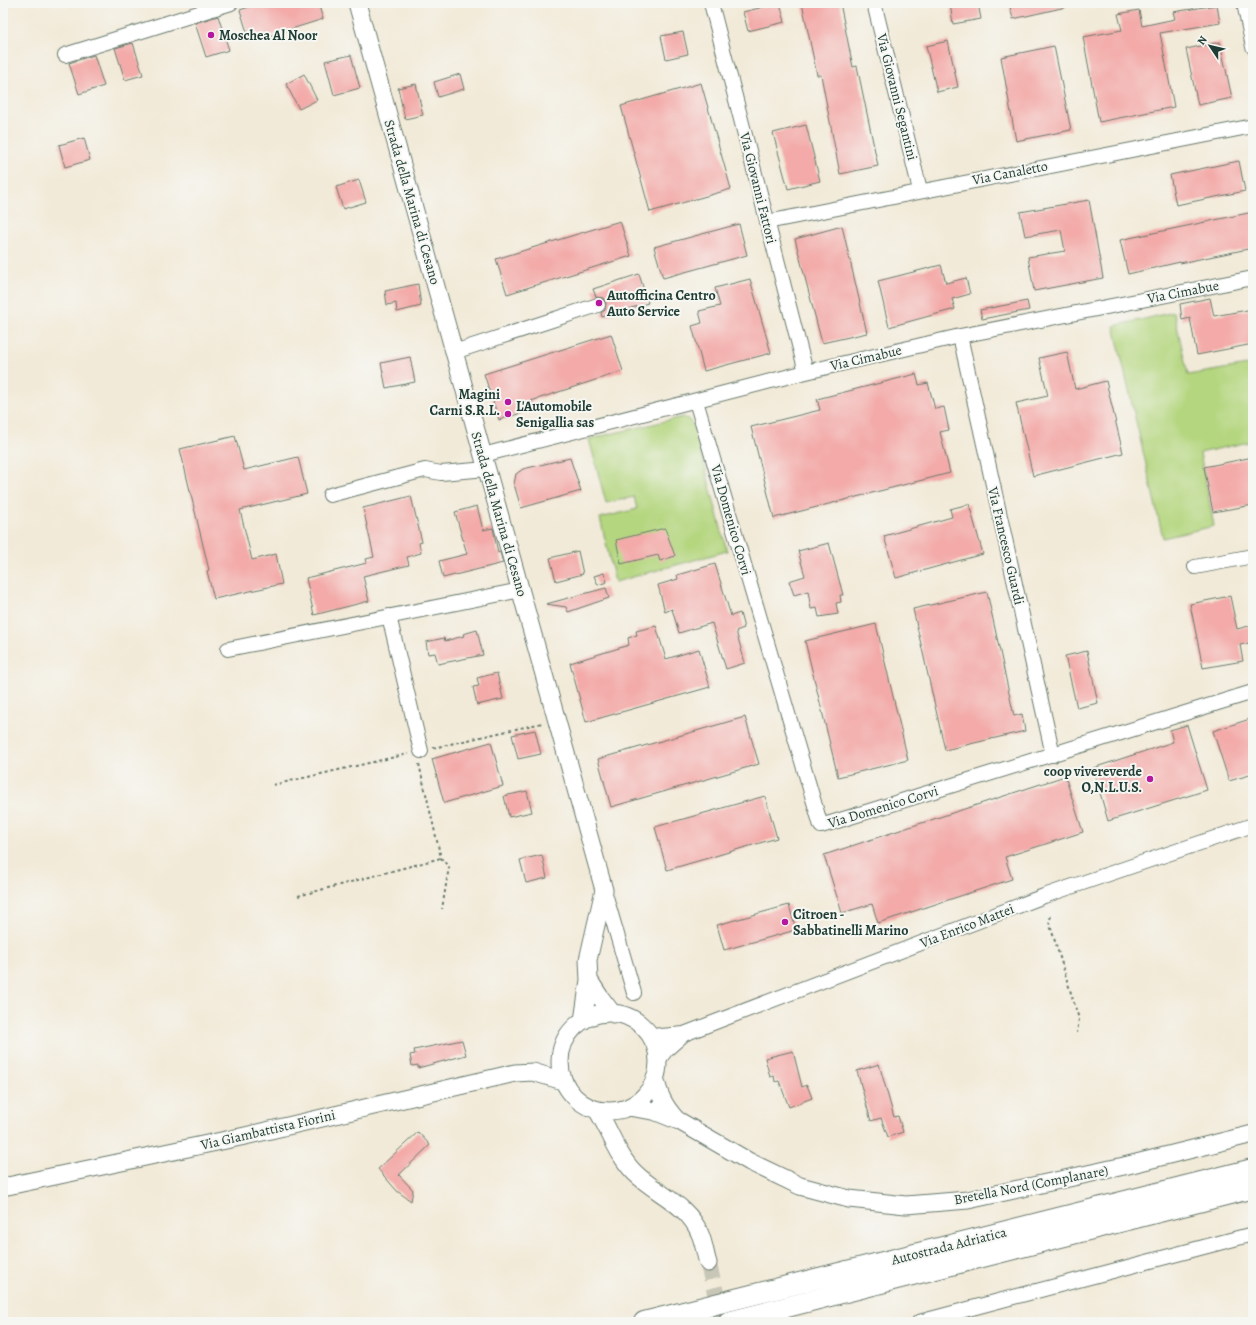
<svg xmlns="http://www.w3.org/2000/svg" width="1256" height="1325" font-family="Alegreya,serif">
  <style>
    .green { fill: #b4d67e; stroke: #6a8a59 }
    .building { fill: #f3aaa8 }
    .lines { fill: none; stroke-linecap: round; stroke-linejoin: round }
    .major-tunnel { stroke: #c8c7b7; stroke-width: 17; stroke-dasharray: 17 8; stroke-linecap: butt }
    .minor-casing { stroke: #697a6d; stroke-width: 16 }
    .major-casing { stroke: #697a6d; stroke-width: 19 }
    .highway-casing { stroke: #697a6d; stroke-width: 22 }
    .path { stroke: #697a6d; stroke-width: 2; stroke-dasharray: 3 3; stroke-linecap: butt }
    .minor { stroke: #fff; stroke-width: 14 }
    .major { stroke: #fff; stroke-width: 17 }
    .highway { stroke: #fff; stroke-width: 20 }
    .poi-dot { fill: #b5179e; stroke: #f6f6f2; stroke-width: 1.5 }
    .labels { text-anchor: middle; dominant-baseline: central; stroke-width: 4; stroke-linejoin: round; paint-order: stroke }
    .poi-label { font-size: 14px; font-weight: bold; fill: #1f3d34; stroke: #f6f6f2; text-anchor: start }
    .street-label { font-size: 14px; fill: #1f3d34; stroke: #f6f6f2 }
  </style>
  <rect width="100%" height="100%" fill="#f6f6f2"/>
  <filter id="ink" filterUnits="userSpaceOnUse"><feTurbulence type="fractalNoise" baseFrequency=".025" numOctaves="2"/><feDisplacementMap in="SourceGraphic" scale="8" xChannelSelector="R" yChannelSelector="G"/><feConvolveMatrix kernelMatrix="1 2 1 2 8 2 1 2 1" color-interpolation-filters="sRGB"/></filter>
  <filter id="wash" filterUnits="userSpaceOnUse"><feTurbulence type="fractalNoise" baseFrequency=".012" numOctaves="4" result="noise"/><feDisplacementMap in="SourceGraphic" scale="16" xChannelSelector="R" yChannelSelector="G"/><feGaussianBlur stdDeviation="0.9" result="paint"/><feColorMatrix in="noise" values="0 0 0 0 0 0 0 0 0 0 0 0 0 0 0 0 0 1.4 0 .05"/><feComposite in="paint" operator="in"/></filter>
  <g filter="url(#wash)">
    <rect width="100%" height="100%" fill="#f2ead8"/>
    <!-- green -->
    <path class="green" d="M1174,312L1188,375L1253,364V441L1200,453L1214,526L1163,538L1114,326Z
      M683,417L688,419L694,426L727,551L615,582L600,518L637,509L634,497L606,503L589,439Z"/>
    <g id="blocks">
      <!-- building -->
      <path class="building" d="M261,3H318L323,19L250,42L240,10Z
        M780,3L785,22L748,31L743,12Z
        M802,3H840L853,67L857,66L878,166L840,174L821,75H817Z
        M950,3H978L981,19L953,24Z
        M1009,3H1065L1066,7L1013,19Z
        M1217,5L1220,23L1160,33L1174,107L1099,122L1083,37L1122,30L1118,14L1139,10L1142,26L1175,19L1173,12Z
        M218,16L229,50L206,57L195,23Z
        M683,32L688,54L666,59L661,36Z
        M948,41L958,87L937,92L926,46Z
        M1220,42L1232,98L1198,105L1186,49Z
        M133,43L143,75L125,80L115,48Z
        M1054,46L1071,130L1016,141L1001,57Z
        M94,55L104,86L79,94L69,63Z
        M351,55L360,88L334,95L325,61Z
        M304,74L317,100L299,109L286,84Z
        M460,74L464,89L438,97L434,82Z
        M701,83L731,189L650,212L621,106Z
        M416,84L423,115L405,119L398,88Z
        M806,125L820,181L788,189L773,133Z
        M84,138L90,160L65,167L59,145Z
        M1239,161L1245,191L1176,205L1170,175Z
        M359,180L366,202L343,209L336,187Z
        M1089,200L1103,278L1034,291L1028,257L1065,251L1061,230L1025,236L1020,212Z
        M1253,212V248L1180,263V262L1128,274L1120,240Z
        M620,221L631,256L507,294L496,259Z
        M739,224L747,255L663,278L654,247Z
        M842,226L867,333L822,343L795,239Z
        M941,265L946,283L966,278L970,294L952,299L955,309L889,327L878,281Z
        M639,274L648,303L602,317L601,313L605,310L606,303L603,298L596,297L593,289Z
        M750,279L771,353L704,371L692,326L702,323L699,311L720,306L715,288Z
        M418,284L421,306L397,312L396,303L387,305L385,291Z
        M1210,298L1214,316L1253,309V344L1197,355L1190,318L1182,320L1180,304Z
        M1027,301L1029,310L982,319L980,310Z
        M611,334L623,371L531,401L534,409L499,420L484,374Z
        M1067,352L1075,389L1106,381L1123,453L1033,476L1016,403L1048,396L1039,358Z
        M410,357L415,382L386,388L381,363Z
        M916,374L919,385L928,383L935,409L944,407L949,430L940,432L950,473L774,518L751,427L820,410L817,399Z
        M235,436L244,470L298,457L307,494L240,510L252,560L276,554L282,584L214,599L207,571L209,570L180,449Z
        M1253,457V505L1213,512L1204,467Z
        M570,458L581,491L521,508L514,484L516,474L523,469Z
        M411,496L422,542L419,543L421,553L407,557L409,565L363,576L369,601L314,615L306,578L367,563L366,559L374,557L363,508Z
        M969,504L983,554L896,578L884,536L952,517L950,509Z
        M477,506L483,530L493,528L498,553L500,552L503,563L443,578L439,561L467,554L455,512Z
        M665,528L675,556L660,561L658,555L621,564L616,540Z
        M829,543L843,595H840L841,602L836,603L838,614L819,617L817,608L811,609L808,591L794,595L789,581L805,576L798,551Z
        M578,551L583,574L556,581L550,558Z
        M715,564L731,616L740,613L744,628L736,631L745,663L726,669L712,623L679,633L672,609L665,612L658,585L678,579L677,575Z
        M604,573L607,582L598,585L594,576Z
        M606,588L609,598L568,612L566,607L546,604Z
        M987,592L1014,716L1022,714L1025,731L945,750L913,609Z
        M1230,596L1237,629L1253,625V642L1240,645L1243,661L1203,668L1190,604Z
        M876,624L908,760L838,777L805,641Z
        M656,626L666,659L699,649L710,687L586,722L570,663L629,645L628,638L637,635L636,631Z
        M477,630L483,655L438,664L435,653L428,654L426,642L444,638L445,641L464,636L463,634Z
        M1087,651L1098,703L1077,708L1065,656Z
        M497,673L503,699L477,705L473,687L479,686L477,678Z
        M745,717L759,764L611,807L598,759Z
        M1253,718V774L1229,781L1213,731Z
        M1187,725L1207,790L1108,821L1093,768L1173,742L1170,730Z
        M535,730L541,754L518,759L512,735Z
        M491,742L503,786L444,803L432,759Z
        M1065,776L1083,832L1005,857L1012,879L878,923L872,904L842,913L824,855Z
        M527,791L532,812L509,817L504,796Z
        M765,796L777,838L667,870L655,827Z
        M542,855L547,878L526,883L520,860Z
        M789,905L796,930L724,950L717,925Z
        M462,1040L466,1055L418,1068V1065L412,1066L410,1055L415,1054L414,1050Z
        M793,1051L802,1087L807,1085L812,1098L789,1107L779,1081L775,1082L774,1076L770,1077L765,1058Z
        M879,1064L894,1117L898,1116L903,1132L888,1137L881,1118L871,1121L857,1071Z
        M418,1132L430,1145L399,1175L413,1190L411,1201L397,1191L378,1169Z"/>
    </g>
  </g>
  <g filter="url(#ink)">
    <use href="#blocks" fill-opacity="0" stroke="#697a6d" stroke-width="1"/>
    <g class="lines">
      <!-- major-tunnel -->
      <path class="major-tunnel" d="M708,1263L723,1322"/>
      <defs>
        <path id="minor" d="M711,3L806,372
          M874,3L920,190
          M1244,3L1253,47
          M65,55L231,3
          M767,222L1253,126
          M960,336L1053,755
          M454,352L598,305
          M696,401L821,826L1253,692
          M483,455L806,372L960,336L1253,278
          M330,495L425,470L441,473L487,469
          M1195,567L1253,556
          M389,616L421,751
          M228,649L521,590
          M604,890L634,993
          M648,1033L661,1036L684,1034L1044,896L1253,825
          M657,1062L666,1050L684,1034
          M919,1322L1253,1234"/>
        <path id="major" d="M357,3L604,890L588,960L589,980L583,1021
          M589,980L600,997L613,1014
          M560 1062a49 49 0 1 1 98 0a49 49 0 1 1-98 0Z
          M655,1077C659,1095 664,1106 677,1120
          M629,1107L654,1111L679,1121L750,1162L800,1186L849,1199L906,1205L968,1200L1124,1166L1253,1134
          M597,1110C610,1130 618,1157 635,1173C656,1194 688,1204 700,1234C704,1243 705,1254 708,1263
          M3,1187L245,1136L515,1073L533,1072L563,1081"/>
        <path id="highway" d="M644,1322L1253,1169
          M728,1322L1253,1188"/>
      </defs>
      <!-- minor casing -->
      <use href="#minor" class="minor-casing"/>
      <!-- major casing -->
      <use href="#major" class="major-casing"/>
      <!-- highway casing -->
      <use href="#highway" class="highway-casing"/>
      <!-- path -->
      <path class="path" d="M433,748L542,723
        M419,764L441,858L449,867L442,909
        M273,785L408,754
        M298,896L441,858
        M1051,916L1049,922L1079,1019L1077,1033"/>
      <!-- minor -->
      <use href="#minor" class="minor"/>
      <!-- major -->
      <use href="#major" class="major"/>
      <!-- highway -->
      <use href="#highway" class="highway"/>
    </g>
  </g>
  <!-- markers -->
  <g class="poi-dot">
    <circle cx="211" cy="35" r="4"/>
    <circle cx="599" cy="303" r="4"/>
    <circle cx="508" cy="402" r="4"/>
    <circle cx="508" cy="414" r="4"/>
    <circle cx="1150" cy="779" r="4"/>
    <circle cx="785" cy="922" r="4"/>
  </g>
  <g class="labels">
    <!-- poi labels -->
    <g class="poi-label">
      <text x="219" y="35">Moschea Al Noor</text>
      <text x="607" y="295">Autofficina Centro<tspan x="607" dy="16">Auto Service</tspan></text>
      <text x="500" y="394" text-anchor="end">Magini<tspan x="500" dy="16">Carni S.R.L.</tspan></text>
      <text x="516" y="406">L'Automobile<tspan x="516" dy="16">Senigallia sas</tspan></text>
      <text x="1142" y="771" text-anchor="end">coop vivereverde<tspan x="1142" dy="16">O,N.L.U.S.</tspan></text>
      <text x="793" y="914">Citroen -<tspan x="793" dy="16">Sabbatinelli Marino</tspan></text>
    </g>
    <!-- street labels -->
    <g class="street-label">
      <text transform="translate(897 97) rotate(76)">Via Giovanni Segantini</text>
      <text transform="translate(1010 173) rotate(-11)">Via Canaletto</text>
      <text transform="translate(758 188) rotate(76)">Via Giovanni Fattori</text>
      <text transform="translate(412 202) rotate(74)">Strada della Marina di Cesano</text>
      <text transform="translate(1183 292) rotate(-11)">Via Cimabue</text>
      <text transform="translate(866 358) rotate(-13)">Via Cimabue</text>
      <text transform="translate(499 514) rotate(74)">Strada della Marina di Cesano</text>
      <text transform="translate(731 520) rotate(74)">Via Domenico Corvi</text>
      <text transform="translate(1006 546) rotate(77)">Via Francesco Guardi</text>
      <text transform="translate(883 807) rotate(-17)">Via Domenico Corvi</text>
      <text transform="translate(967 926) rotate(-21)">Via Enrico Mattei</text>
      <text transform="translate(268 1130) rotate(-13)">Via Giambattista Fiorini</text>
      <text transform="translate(1031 1185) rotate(-11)">Bretella Nord (Complanare)</text>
      <text transform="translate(949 1246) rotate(-14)">Autostrada Adriatica</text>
    </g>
  </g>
  <!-- margin -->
  <rect width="1256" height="1325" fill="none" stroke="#f6f6f2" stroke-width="16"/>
  <!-- north arrow -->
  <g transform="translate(1210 46) rotate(305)" stroke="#f6f6f2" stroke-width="3" paint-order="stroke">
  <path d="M0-3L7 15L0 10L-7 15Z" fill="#1f3d34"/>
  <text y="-6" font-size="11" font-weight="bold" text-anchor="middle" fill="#1f3d34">N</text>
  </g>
</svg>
